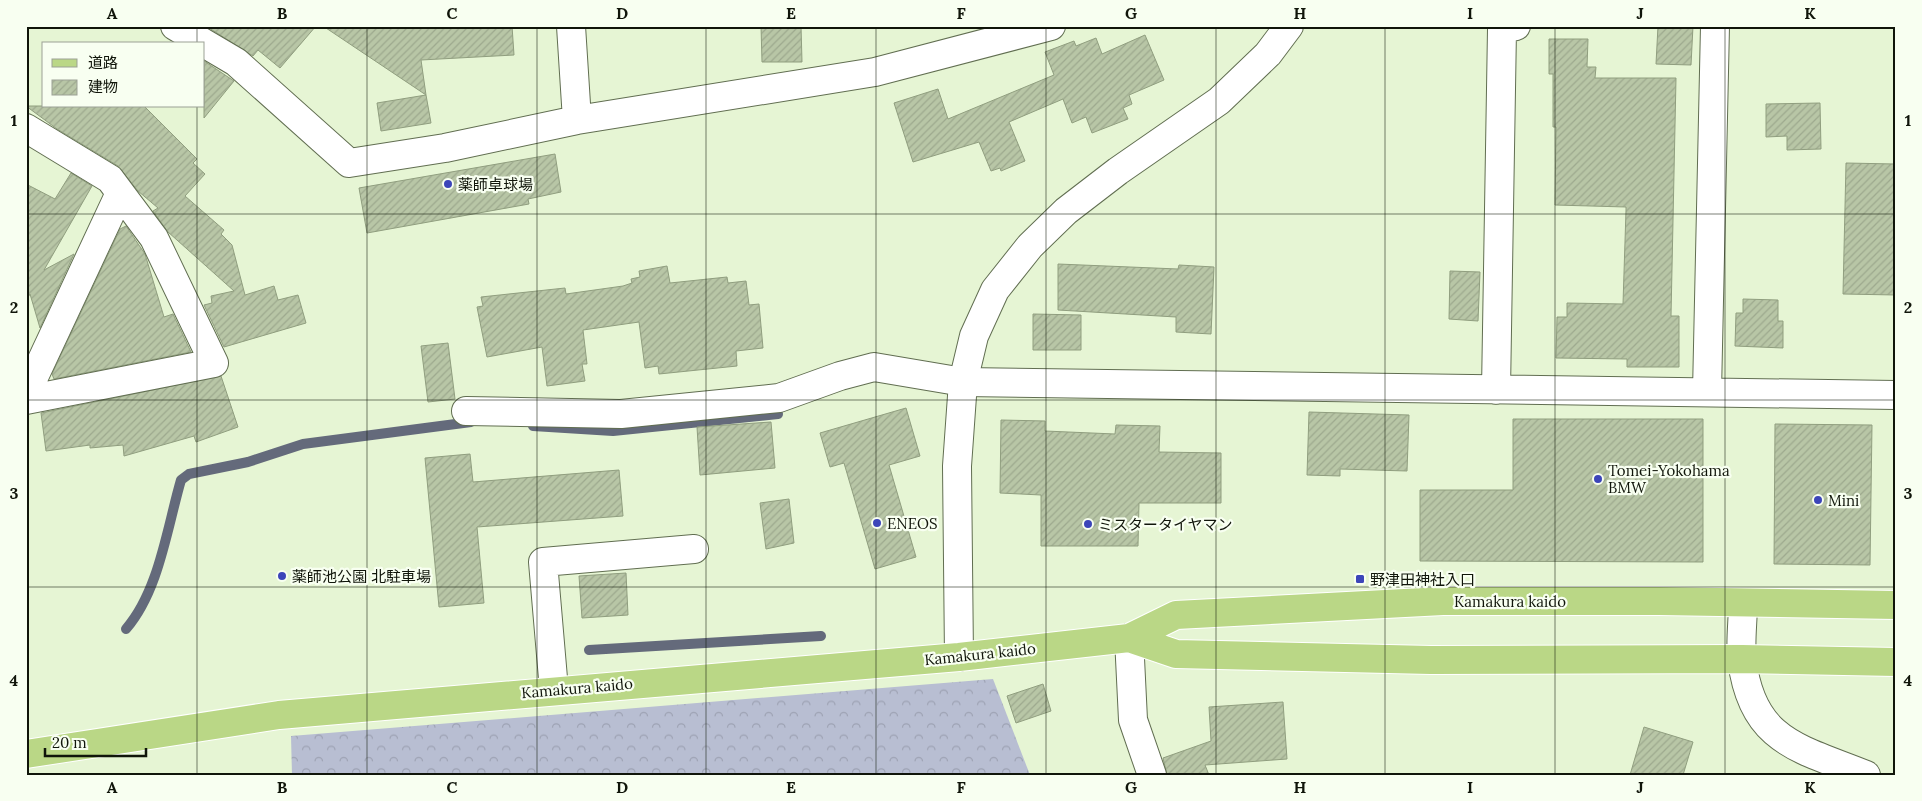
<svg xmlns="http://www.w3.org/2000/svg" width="1922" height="801" font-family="Lora,'Noto Sans JP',serif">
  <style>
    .forest { fill: url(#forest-crowns) }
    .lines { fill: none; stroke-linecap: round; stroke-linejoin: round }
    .stream { stroke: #646a7b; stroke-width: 10 }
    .building { fill: url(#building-hatch); stroke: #909e7f }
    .street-casing { stroke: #616e51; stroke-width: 30 }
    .secondary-casing { stroke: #616e51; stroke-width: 30 }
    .primary-casing { stroke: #fff; stroke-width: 30 }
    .street { stroke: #fff; stroke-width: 28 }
    .secondary { stroke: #fff; stroke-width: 28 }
    .primary { stroke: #bad786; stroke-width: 28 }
    .grid { fill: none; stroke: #10150a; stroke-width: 1; stroke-opacity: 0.55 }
    .poi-dot { fill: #3c45b9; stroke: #f8fff1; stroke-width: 2 }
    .labels { text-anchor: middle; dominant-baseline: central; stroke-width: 4.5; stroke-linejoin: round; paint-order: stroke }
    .poi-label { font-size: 15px; fill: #10150a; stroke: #f8fff1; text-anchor: start }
    .street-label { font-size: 15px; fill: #10150a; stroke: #f8fff1 }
    .neatline { fill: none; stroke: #10150a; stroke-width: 2 }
    .grid-label { font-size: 16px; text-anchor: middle; font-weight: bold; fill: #10150a }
  </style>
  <defs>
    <pattern id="forest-crowns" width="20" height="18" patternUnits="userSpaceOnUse" patternTransform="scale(1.25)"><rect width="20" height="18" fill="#b8bed2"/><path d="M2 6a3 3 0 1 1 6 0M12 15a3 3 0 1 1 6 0" fill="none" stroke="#9da2b3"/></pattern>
    <pattern id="building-hatch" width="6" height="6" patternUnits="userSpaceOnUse" patternTransform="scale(1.25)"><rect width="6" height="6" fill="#b8c6a6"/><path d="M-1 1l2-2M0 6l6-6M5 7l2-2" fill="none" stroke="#9da98e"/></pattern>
  </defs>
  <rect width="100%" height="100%" fill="#e6f5d4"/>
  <!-- forest -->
  <path class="forest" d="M993,679L1030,775H292L291,736Z"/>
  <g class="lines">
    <!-- stream -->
    <path class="stream" d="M533,426L613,431L778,414
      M126,629C159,591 167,528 181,480L189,474L248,462L303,444L471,422
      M589,650L821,636"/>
  </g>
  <!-- building -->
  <path class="building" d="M206,26H316L280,68L258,50L253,56Z
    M323,26H512L514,55L421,60L426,95Z
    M761,26H801L802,62H762Z
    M1658,26H1693L1691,65L1656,64Z
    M1145,35L1164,80L1129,95L1132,104L1123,108L1128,119L1092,133L1086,117L1072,123L1063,99L1009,122L1025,161L1001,171L1000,168L991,171L979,142L913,162L894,103L938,89L948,119L1054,75L1045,52L1074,41L1076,46L1096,38L1102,54Z
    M1549,39H1588L1587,67H1596L1595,78H1676L1671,316H1679V367H1627V359L1556,358L1557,317H1567V303L1623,304L1626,210V207L1555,205L1556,127H1553V74H1549Z
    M204,61L234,81L204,118Z
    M426,95L431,123L381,131L377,103Z
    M1820,103L1821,149L1787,150V136L1766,137V104Z
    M26,106H144L197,159L193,163L205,174L185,196L224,230L221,234L232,245L245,295L274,286L278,300L298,295L306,323L224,347L204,305L212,303L211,296L234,291L168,232L153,211L158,208L138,191L118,166L57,129Z
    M555,154L561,192L528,199L529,204L367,233L359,188Z
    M1846,163L1895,164L1896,295L1843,294Z
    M71,173L92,186L44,270L74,254L40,328L30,294L26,301V184L55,199Z
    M126,226L145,254L164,317L173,314L191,352L54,379L52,374L120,229Z
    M1058,264L1178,269L1179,265L1214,267L1211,334L1176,332V317L1058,310Z
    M667,266L670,283L727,277L728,283L746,281L749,305L759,304L763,348L736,351L737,366L659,374L658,366L645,368L639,322L583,330L587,364H582L585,381L547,386L542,347L487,357L477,307L483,306L481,297L565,288L566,294L623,286L632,283L631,279L640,277L639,271Z
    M1450,271L1480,272L1478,321L1449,319Z
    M1743,299L1778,300V321H1783V348L1735,346L1736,313H1743Z
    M1033,314L1081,315V350H1033Z
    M448,343L455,399L428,402L421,346Z
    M221,376L238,427L196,442L194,436L124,456L123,445L90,448V445L46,451L41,413Z
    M906,408L920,456L889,465L916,557L875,569L844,463L830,467L820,433Z
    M1309,412L1409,415L1407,471L1340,469V476L1307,475Z
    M1513,419H1703V562L1420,561V490H1513Z
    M1001,420L1045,421V431L1115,434L1116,425L1160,426L1159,452L1221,453V503H1139L1138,546H1041V495L1000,493Z
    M771,422L775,468L700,475L697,427Z
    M1775,424L1872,425L1870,565L1774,564Z
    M470,454L473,482L619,470L623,516L477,527L484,603L439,607L425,458Z
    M789,499L794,543L766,549L760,503Z
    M626,573L628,615L582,618L579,576Z
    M1043,684L1051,711L1016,723L1007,696Z
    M1283,702L1287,759L1205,765L1209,775H1167L1163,758L1211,741L1209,707Z
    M1644,727L1693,742L1683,775H1630Z"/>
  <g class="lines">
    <defs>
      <path id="street" d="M175,26L236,62L349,163L445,148L577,120L875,72L1051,26
        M571,26L577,120
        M26,128L110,179L154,238L214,363L26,400
        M1496,390L1502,29L1516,26
        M1707,392L1715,26
        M26,394L120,193
        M466,411L621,414L779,398L840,376L874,367L963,382L1896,395
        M1129,638L1133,720L1152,775
        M554,690L543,562L694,549"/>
      <path id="secondary" d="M1743,603C1743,621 1740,641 1742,660C1752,742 1799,748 1866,775
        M959,657L957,466L963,382L974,336L995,290L1030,246L1066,211L1118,171L1219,101L1268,54L1289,26"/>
      <path id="primary" d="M1129,638L1176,654L1431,660L1742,659L1896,662
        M26,754L279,715L959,657L1129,638L1176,615L1443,601H1659L1896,605"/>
    </defs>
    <!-- street casing -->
    <use href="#street" class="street-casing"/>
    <!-- secondary casing -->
    <use href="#secondary" class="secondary-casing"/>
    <!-- primary casing -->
    <use href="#primary" class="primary-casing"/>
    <!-- street -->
    <use href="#street" class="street"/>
    <!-- secondary -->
    <use href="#secondary" class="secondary"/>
    <!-- primary -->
    <use href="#primary" class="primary"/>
  </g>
  <!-- grid -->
  <path class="grid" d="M197,26V44M367,26V775M537,26V775M706,26V775M876,26V775M1046,26V775M1216,26V775M1385,26V775M1555,26V775M1725,26V775M197,106V775M26,214H1896M26,400H1896M26,587H1896"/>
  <!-- markers -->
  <g class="poi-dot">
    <circle cx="448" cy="184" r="5"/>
    <circle cx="1598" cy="479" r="5"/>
    <circle cx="1818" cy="500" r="5"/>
    <circle cx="877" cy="523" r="5"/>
    <circle cx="1088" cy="524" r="5"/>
    <circle cx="282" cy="576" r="5"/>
    <rect x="1355" y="574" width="10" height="10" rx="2.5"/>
  </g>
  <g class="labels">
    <!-- poi labels -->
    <g class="poi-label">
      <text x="458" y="184">薬師卓球場</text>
      <text x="1608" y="470">Tomei-Yokohama<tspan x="1608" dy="17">BMW</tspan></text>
      <text x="1828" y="500">Mini</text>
      <text x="887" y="523">ENEOS</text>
      <text x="1098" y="524">ミスタータイヤマン</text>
      <text x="292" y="576">薬師池公園 北駐車場</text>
      <text x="1370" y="579">野津田神社入口</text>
    </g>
    <!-- street labels -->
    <g class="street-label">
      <text x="1510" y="601">Kamakura kaido</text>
      <text transform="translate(980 654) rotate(-6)">Kamakura kaido</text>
      <text transform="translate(577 688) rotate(-5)">Kamakura kaido</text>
    </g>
  </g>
  <!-- border -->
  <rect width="1922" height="801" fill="none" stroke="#f8fff1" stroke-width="55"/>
  <!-- legend -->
  <rect x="42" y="42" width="162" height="65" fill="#f8fff1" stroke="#9ba195"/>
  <rect x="52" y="59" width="25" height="8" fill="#bad786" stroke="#9ba195"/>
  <text x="88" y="68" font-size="15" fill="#10150a">道路</text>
  <rect x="52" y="80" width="25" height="15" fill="url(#building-hatch)" stroke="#9ba195"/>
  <text x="88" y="92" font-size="15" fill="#10150a">建物</text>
  <!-- scale -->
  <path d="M45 748v8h101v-8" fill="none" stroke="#10150a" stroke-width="2.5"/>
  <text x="52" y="748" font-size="15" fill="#10150a" stroke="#f8fff1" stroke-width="4" paint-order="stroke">20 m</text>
  <rect x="28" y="28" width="1866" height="746" class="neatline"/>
  <g class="grid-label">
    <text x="112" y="19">A</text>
    <text x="282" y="19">B</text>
    <text x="452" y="19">C</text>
    <text x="622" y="19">D</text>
    <text x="791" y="19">E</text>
    <text x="961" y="19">F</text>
    <text x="1131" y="19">G</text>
    <text x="1300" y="19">H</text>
    <text x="1470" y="19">I</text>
    <text x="1640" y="19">J</text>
    <text x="1810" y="19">K</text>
    <text x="14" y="126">1</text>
    <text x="1908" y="126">1</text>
    <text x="14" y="313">2</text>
    <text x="1908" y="313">2</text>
    <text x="14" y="499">3</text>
    <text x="1908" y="499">3</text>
    <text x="14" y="686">4</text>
    <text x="1908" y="686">4</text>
    <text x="112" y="793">A</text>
    <text x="282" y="793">B</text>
    <text x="452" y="793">C</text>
    <text x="622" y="793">D</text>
    <text x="791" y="793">E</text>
    <text x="961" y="793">F</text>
    <text x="1131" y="793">G</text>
    <text x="1300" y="793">H</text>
    <text x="1470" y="793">I</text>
    <text x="1640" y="793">J</text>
    <text x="1810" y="793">K</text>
  </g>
</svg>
